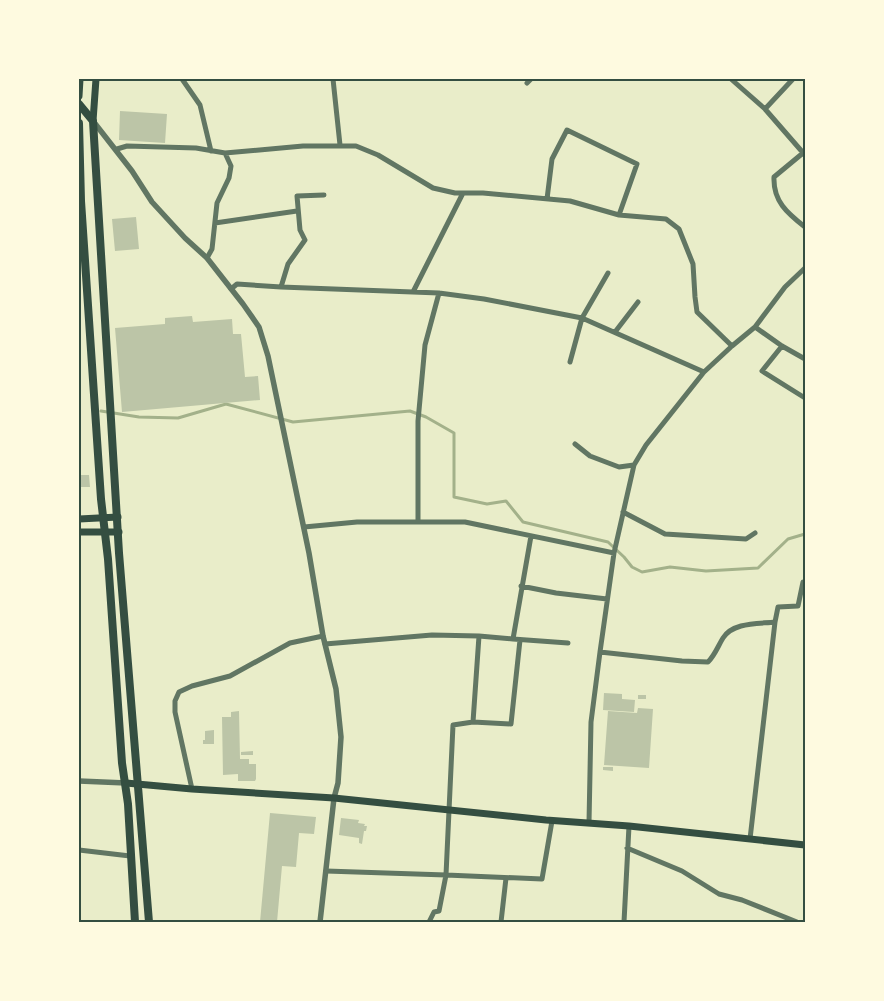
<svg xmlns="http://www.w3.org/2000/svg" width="884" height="1001" font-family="Ubuntu,sans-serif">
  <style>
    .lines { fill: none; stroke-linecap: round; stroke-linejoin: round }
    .stream { stroke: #a3b18a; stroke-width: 3 }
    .building { fill: #bcc5a7 }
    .minor { stroke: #617663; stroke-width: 5 }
    .tertiary { stroke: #617663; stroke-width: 5.5 }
    .secondary { stroke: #344e41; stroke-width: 7 }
    .primary { stroke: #344e41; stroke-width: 8 }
    .neatline { fill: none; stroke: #344e41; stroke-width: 2 }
  </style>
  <rect width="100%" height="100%" fill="#e9edc9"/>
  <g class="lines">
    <!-- stream -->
    <path class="stream" d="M101,411L139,417L178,418L226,404L293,422L410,411L426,417L454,433V497L487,504L506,501L523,522L608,542L624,557L632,567L642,572L670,567L706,571L758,568L788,539L805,534"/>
  </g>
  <!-- building -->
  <path class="building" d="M120,111L167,114L165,143L119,140Z
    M136,217L139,249L115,251L112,219Z
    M192,316L193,322L232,319L233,334H241L245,377L258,376L260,400L122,412L115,328L165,324V318Z
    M79,475H89L90,487H79Z
    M604,693L622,694V699L635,700L634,712L603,710Z
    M638,695H646V699H638Z
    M638,708L653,709L649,768L604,765L608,711L637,713Z
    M239,711L240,759H249V764H256V779L255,781H238V774L223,775L222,717H231V712Z
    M214,730V744H203V740H205V731Z
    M253,751V755H241V752Z
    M603,767H613V771L603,770Z
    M270,813L316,817L314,834L299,833L296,867L282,866L277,922H260Z
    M341,818L359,820L358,823L365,824L364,826H367L366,831H364L362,844L359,843V838L339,835Z"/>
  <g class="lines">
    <!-- minor -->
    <path class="minor" d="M182,79L200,105L211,151
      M333,79L340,145
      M731,79L765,109L805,155
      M527,83L531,79
      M765,109L793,79
      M117,149L127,146L196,148L225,153L303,146H356L378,155L433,188L455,193H483L570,201L619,215L666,219L679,229L693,264L695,297L697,312L732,346
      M803,153L774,177C773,201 787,213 805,227
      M547,199L552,159L567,130L637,164L619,215
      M215,223L297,211
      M207,258L212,249L217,203L229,178L231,166L225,153
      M281,287L288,264L305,240L300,230L297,196L324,195
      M231,289L237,284L281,287L439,293L484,299L582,318L704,372
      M413,292L463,193
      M755,327L782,346L805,359
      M615,332L638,302
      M782,346L762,371L805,398
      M570,362L582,318L608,273
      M575,444L590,456L619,467L634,465
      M623,512L665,534L746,539L755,533
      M418,522V421L425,345L439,293
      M304,527L357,522H465L614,553
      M531,536L513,639L568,643
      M521,586L556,593L607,599
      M325,644L432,635L479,636L513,639
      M600,652L682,661L708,662C715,655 718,646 723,638C733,622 758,624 775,622
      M473,722L511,724L520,640
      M192,789L175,712V701L179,692L192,686L230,676L290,643L323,636
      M589,823L591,722L600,652L614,553L634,465L646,445L704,372L732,346L755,327L785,287L805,268
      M750,839L775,622L778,607L798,606L803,582H805
      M627,848L682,871L719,894L742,900L797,922
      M79,850L130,856
      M326,871L446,875L453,725L473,722L479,636
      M429,922L434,912L439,911L446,875L542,879L552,821
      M501,922L506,878
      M624,922L629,826"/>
    <!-- tertiary -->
    <path class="tertiary" d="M93,121L132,171L152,202L185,238L207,258L243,304L259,327L268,356L309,553L323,636L336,689L341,737L338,783L334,798L320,922
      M79,781L126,783"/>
    <!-- secondary -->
    <path class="secondary" d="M79,96L80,79
      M93,121L96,79
      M79,519L118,517
      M79,532H119
      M126,783L192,789L334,798L546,820L629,826L805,845"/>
    <!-- primary -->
    <path class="primary" d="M79,104L93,121L119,553L149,922
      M79,123L81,201L101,499L108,559L122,763L128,804L135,922"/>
  </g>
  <!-- border -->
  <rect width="884" height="1001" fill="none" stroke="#fefae0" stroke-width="160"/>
  <rect x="80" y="80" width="724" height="841" class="neatline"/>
</svg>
